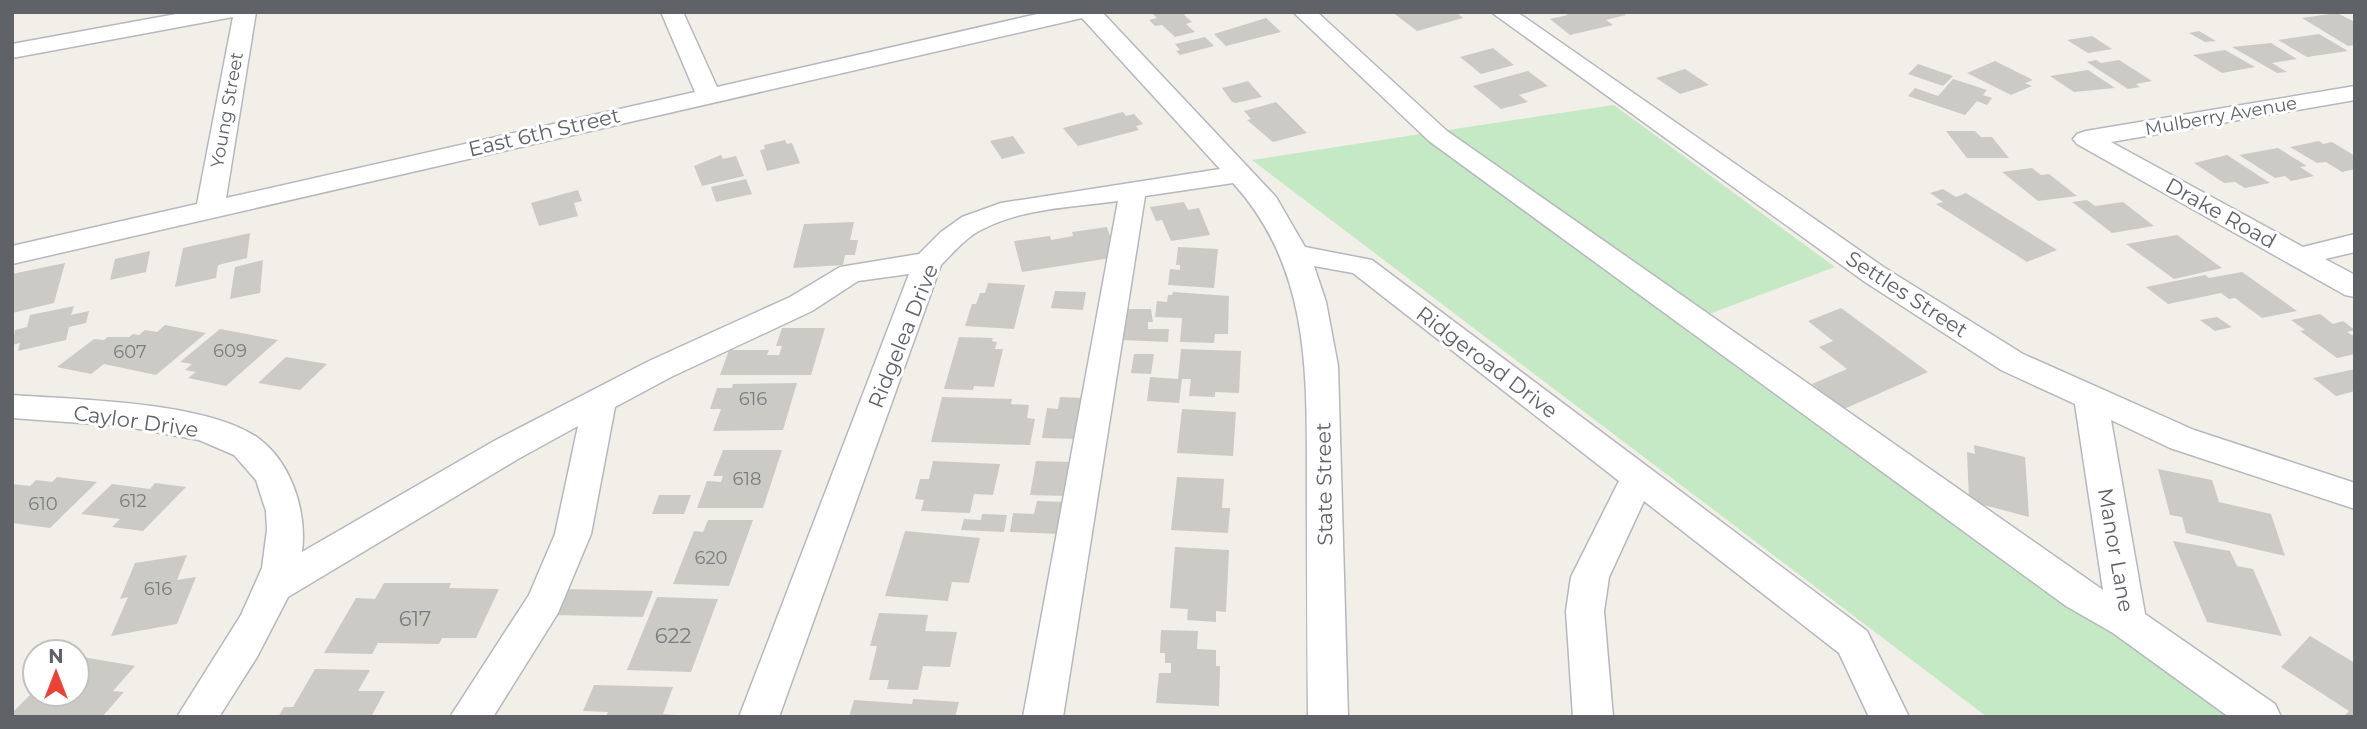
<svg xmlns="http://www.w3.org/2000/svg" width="2367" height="729" font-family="Montserrat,sans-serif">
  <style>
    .green { fill: #c5e8c5 }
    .building { fill: #cccac5 }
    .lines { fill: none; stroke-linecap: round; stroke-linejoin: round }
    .minor-casing { stroke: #b5b8bc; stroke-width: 3 }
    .minor { fill: #fff; fill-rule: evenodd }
    .labels { text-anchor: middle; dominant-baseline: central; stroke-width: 6; stroke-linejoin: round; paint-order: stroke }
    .far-street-label { font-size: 18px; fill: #5f6368; stroke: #fff }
    .number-label { font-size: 18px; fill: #7a7d7f }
    .street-label { font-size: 21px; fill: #5f6368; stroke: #fff }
    .near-number-label { font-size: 21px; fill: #7a7d7f }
  </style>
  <rect width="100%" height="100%" fill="#f1efe8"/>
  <!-- green -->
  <path class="green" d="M1614,105L1835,267L1701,317L1441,131Z
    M1427,133L2231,717H1987L1252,160Z"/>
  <!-- building -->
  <path class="building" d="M1162,12H1191L1184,15L1192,22L1186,24L1195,32L1175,37L1162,25L1155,26L1149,20L1157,18L1153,14Z
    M1392,12H1456L1463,18L1417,31Z
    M1567,12H1621L1626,15L1606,20L1613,25L1570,35L1550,19L1568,15L1564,13Z
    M2337,13L2355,22V45L2348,46L2302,18Z
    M1266,18L1281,32L1226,46L1214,34Z
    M2199,31L2216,41L2205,42L2189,33Z
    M2319,34L2348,51L2307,57L2278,40Z
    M2092,36L2112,49L2088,53L2067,40Z
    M1205,37L1214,46L1180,55L1176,51L1180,50L1175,44Z
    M2271,43L2297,59L2272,63L2287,72L2277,73L2232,47Z
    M1493,48L1514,65L1481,74L1460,57Z
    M2225,50L2255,67L2222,73L2193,55Z
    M2096,60L2101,63L2119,60L2152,81L2136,84L2140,87L2128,89L2087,62Z
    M1995,61L2033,80L2025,83L2032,86L2011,95L1967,73Z
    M1918,64L1953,76L1943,86L1908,74Z
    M1685,69L1709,85L1680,94L1656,78Z
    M2088,70L2115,88L2074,92L2050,76Z
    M1528,71L1548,86L1519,95L1528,102L1501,109L1473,86Z
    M1953,79L1987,90L1983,95L1992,98L1987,105L1977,101L1965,115L1908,96L1915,88L1938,96Z
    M1248,81L1262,97L1236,103L1232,102L1222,88Z
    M1276,102L1307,133L1273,142L1247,120L1251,119L1244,111Z
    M1123,112L1126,116L1134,114L1143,124L1136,126L1139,130L1078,146L1063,128Z
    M1946,131H1975L1981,137H1992L2009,158H1967Z
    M1013,136L1025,153L1002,159L990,141Z
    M785,140L787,144L792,143L800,163L767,171L760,150L765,149L764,145Z
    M2319,141L2323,144L2332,142L2355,156V169L2342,172L2326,162L2317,163L2290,147Z
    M2278,148L2307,166L2300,167L2314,176L2291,181L2285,176L2275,178L2239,155Z
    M721,155L723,159L736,156L744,176L702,186L694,166Z
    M2227,155L2270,183L2245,188L2235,182L2224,183L2194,163Z
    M2032,168L2041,175L2049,174L2077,196L2038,201L2002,172Z
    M746,179L752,194L716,202L711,187Z
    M1943,189L1956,197L1966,193L2057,250L2027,262L1936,204L1943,202L1930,193Z
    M578,190L582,201L574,203L578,216L539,226L531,203Z
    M2087,200L2095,206L2123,202L2154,226L2112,233L2072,202Z
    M1184,202L1188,210L1199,208L1210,235L1171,241L1162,220L1156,221L1150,207Z
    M854,222L850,240H858L855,255H845L843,265L793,268L804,224Z
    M1107,227L1117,257L1022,272L1014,241L1050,236L1051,240L1073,236L1072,232Z
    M250,233L247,258L218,265L216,278L175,287L183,248Z
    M2177,235L2222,268L2174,279L2126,244Z
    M1178,247L1218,249L1214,288L1168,285L1170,269L1180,270V265H1176Z
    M150,251L146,272L110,280L115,259Z
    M263,260L260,293L230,299L235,267Z
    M65,263L54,303L12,313V274Z
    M2242,272L2297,311L2262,318L2235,298L2229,299L2221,293L2168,304L2146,287L2205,275L2209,278Z
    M988,283L1025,285L1014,329L965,326L972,304H976L980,293H985Z
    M1055,291L1086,292L1083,310L1051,308Z
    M1173,292L1229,296L1228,334H1215L1214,343L1180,342L1182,318L1155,317L1157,301L1167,302L1168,295H1172Z
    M74,306L71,315L89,311L86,323L69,327L66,340L18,351L20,343L12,345L15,330L27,327L30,315Z
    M1841,308L1928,372L1844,409L1812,384L1847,369L1819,347L1833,341L1808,321Z
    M1124,309H1151L1153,322H1148V329H1169L1168,342L1121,340Z
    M2320,314L2333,324L2343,321L2355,330L2347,332L2355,337V354L2337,358L2300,331L2305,330L2291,320Z
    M2217,317L2232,327L2215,331L2200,320Z
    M165,325L206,333L156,375L104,364L91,374L57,367L94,339L104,340L108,337H129L133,334L139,335L145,330L157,332Z
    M782,328H825L811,375H720L729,350H769L767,355H779L782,346H776Z
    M220,329L278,340L226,386L188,378L196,372L185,370L192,364L180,362Z
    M959,337L993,338L992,341L997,342L995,349H1003L994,387L974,386L973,390L944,389Z
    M1181,349L1241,351L1239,393L1215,392V397L1189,396L1191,379H1182L1179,403L1147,401L1150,377L1178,379Z
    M1134,354H1154L1151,374L1131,373Z
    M286,357L327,364L300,390L258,383Z
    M2355,369V391L2336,396L2313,378Z
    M797,383L783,430L713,431L721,409H710L717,388H732L733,384Z
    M942,397L1012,399L1011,404L1029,405L1027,418L1035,419L1030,445L931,442Z
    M1060,397L1083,398L1077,439L1042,438L1047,408L1058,409Z
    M1182,409L1236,412L1233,456L1177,453Z
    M1974,445L2025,457L2029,517L1969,501L1967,452L1975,454Z
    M723,450H782L763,508H697L707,481L721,482L723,476H713Z
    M933,461L1000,464L993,495L974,494L970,513L921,511L924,500L915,499L920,479H929Z
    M1036,461L1071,462L1066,496L1030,495Z
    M2158,469L2212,480L2219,502L2271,514L2285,556L2186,533L2182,517L2170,515Z
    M57,477L97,482L50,528L12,523V484L30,486L36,480L52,482Z
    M1177,477L1224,479L1222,508H1230L1228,533L1171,530Z
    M155,483L186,487L143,531L112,527L120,519L81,514L112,484L150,489Z
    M659,495H691L684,514H652Z
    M1037,501L1067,502L1062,534L1010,532L1013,513L1034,514Z
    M982,514L1007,515L1004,532L961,530L964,519L981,520Z
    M708,520H753L729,586L673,584L694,531L703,532Z
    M905,531L980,538L969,583L952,582L948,601L885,596Z
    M2173,541L2230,551L2237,566L2253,569L2282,636L2207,622Z
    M1175,547L1229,550L1226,612L1216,611V622L1187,620L1188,609L1170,608Z
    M187,555L177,580L196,577L177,624L111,636L128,597L120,599L135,563Z
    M384,583H451L449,588L499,589L476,638H442L439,644L378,643L372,654L324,653L356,598L375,599Z
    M566,589L653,591L643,617L555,615Z
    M657,597L718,599L691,672L627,670Z
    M879,613L928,615L925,631L957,632L950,667L923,666L918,690L887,689L889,680H869L877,646H870Z
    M1161,630L1198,631L1197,649L1216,650V666H1220L1219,706L1156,703L1159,673H1171V663H1165V653H1160Z
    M2310,636L2355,663V717L2344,716L2349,711L2281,667Z
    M77,656L135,666L113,691L124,692L102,717H12V713L35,690V694H77Z
    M315,669L370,670L358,691H385L371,717H278L284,707H293Z
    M594,685L673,687L663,714L677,715V717H606L608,712L583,711Z
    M913,699L959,702L955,717H849L854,700L912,704Z"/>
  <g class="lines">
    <defs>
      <path id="minor" d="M187,12H256L226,198L695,92L661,12H683L717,87L1046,12H1102L1276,197L1305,247L1372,260L1867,631L1909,717H1869L1839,653L1644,501L1609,577L1604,611L1613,717H1573L1566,611L1571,577L1619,481L1353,273L1314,266L1326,302L1338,366L1348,717H1308C1307,646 1307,575 1307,504C1306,389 1316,274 1233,183L1145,196L1063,717H1023L1118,201C1074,207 1023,208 983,229C966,237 954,252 941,265L779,717H739L909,274L858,281L812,311L671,377L615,407L591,534L558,613L493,717H450L529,595L555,534L578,426L518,459L288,597L257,657L219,717H177L241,615L262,568L267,530L266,511L256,480L234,455L199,440L122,426L12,418V395C77,400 205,401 258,438C292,463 307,512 302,552L494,441L649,361L790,297L840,267L919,254L941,232L962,217L1001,203L1220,169L1082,18L12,264V246L197,204L233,17L12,58V44Z
        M1293,12H1317L1447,131L2103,590L2075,404L2001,370L1865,282L1491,12H1517L1885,268L2023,354L2194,430L2355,483V509L2170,448L2111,420L2145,614L2275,704L2281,717H2229L2113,633L2066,606L1429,141Z
        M2355,86V100L2111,142L2303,247L2355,234V252L2325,259L2355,275V297L2345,295L2077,144L2073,139L2077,134L2086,131Z"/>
    </defs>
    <!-- minor casing -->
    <use href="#minor" class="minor-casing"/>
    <!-- minor -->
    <use href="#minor" class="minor"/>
  </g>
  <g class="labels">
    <!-- far-street labels -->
    <g class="far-street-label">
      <text transform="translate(227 110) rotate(-80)">Young Street</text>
      <text transform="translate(2221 116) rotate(-10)">Mulberry Avenue</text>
    </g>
    <!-- number labels -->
    <g class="number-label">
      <text x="230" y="351">609</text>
      <text x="130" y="352">607</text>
      <text x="753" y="399">616</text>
      <text x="747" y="479">618</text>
      <text x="133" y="501">612</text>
      <text x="43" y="504">610</text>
      <text x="711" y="558">620</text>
      <text x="158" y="589">616</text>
    </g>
    <!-- street labels -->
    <g class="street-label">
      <text transform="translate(544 132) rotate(-13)">East 6th Street</text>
      <text transform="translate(2221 213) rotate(29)">Drake Road</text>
      <text transform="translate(1907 294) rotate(33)">Settles Street</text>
      <text transform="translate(903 336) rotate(-68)">Ridgelea Drive</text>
      <text transform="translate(1487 362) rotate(37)">Ridgeroad Drive</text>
      <text transform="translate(136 421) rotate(8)">Caylor Drive</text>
      <text transform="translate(1324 484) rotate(-91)">State Street</text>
      <text transform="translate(2116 550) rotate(80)">Manor Lane</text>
    </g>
    <!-- near-number labels -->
    <g class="near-number-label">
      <text x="415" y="618">617</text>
      <text x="673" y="635">622</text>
    </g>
  </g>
  <!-- border -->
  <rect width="2367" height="729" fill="none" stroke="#5f6368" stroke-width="28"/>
  <!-- north arrow -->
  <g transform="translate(56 673)"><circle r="33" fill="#ffffff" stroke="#bfc1c3" stroke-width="2"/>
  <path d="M0-5L12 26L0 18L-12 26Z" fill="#ea4335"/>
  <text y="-10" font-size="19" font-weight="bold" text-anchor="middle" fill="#5f6368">N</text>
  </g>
</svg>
